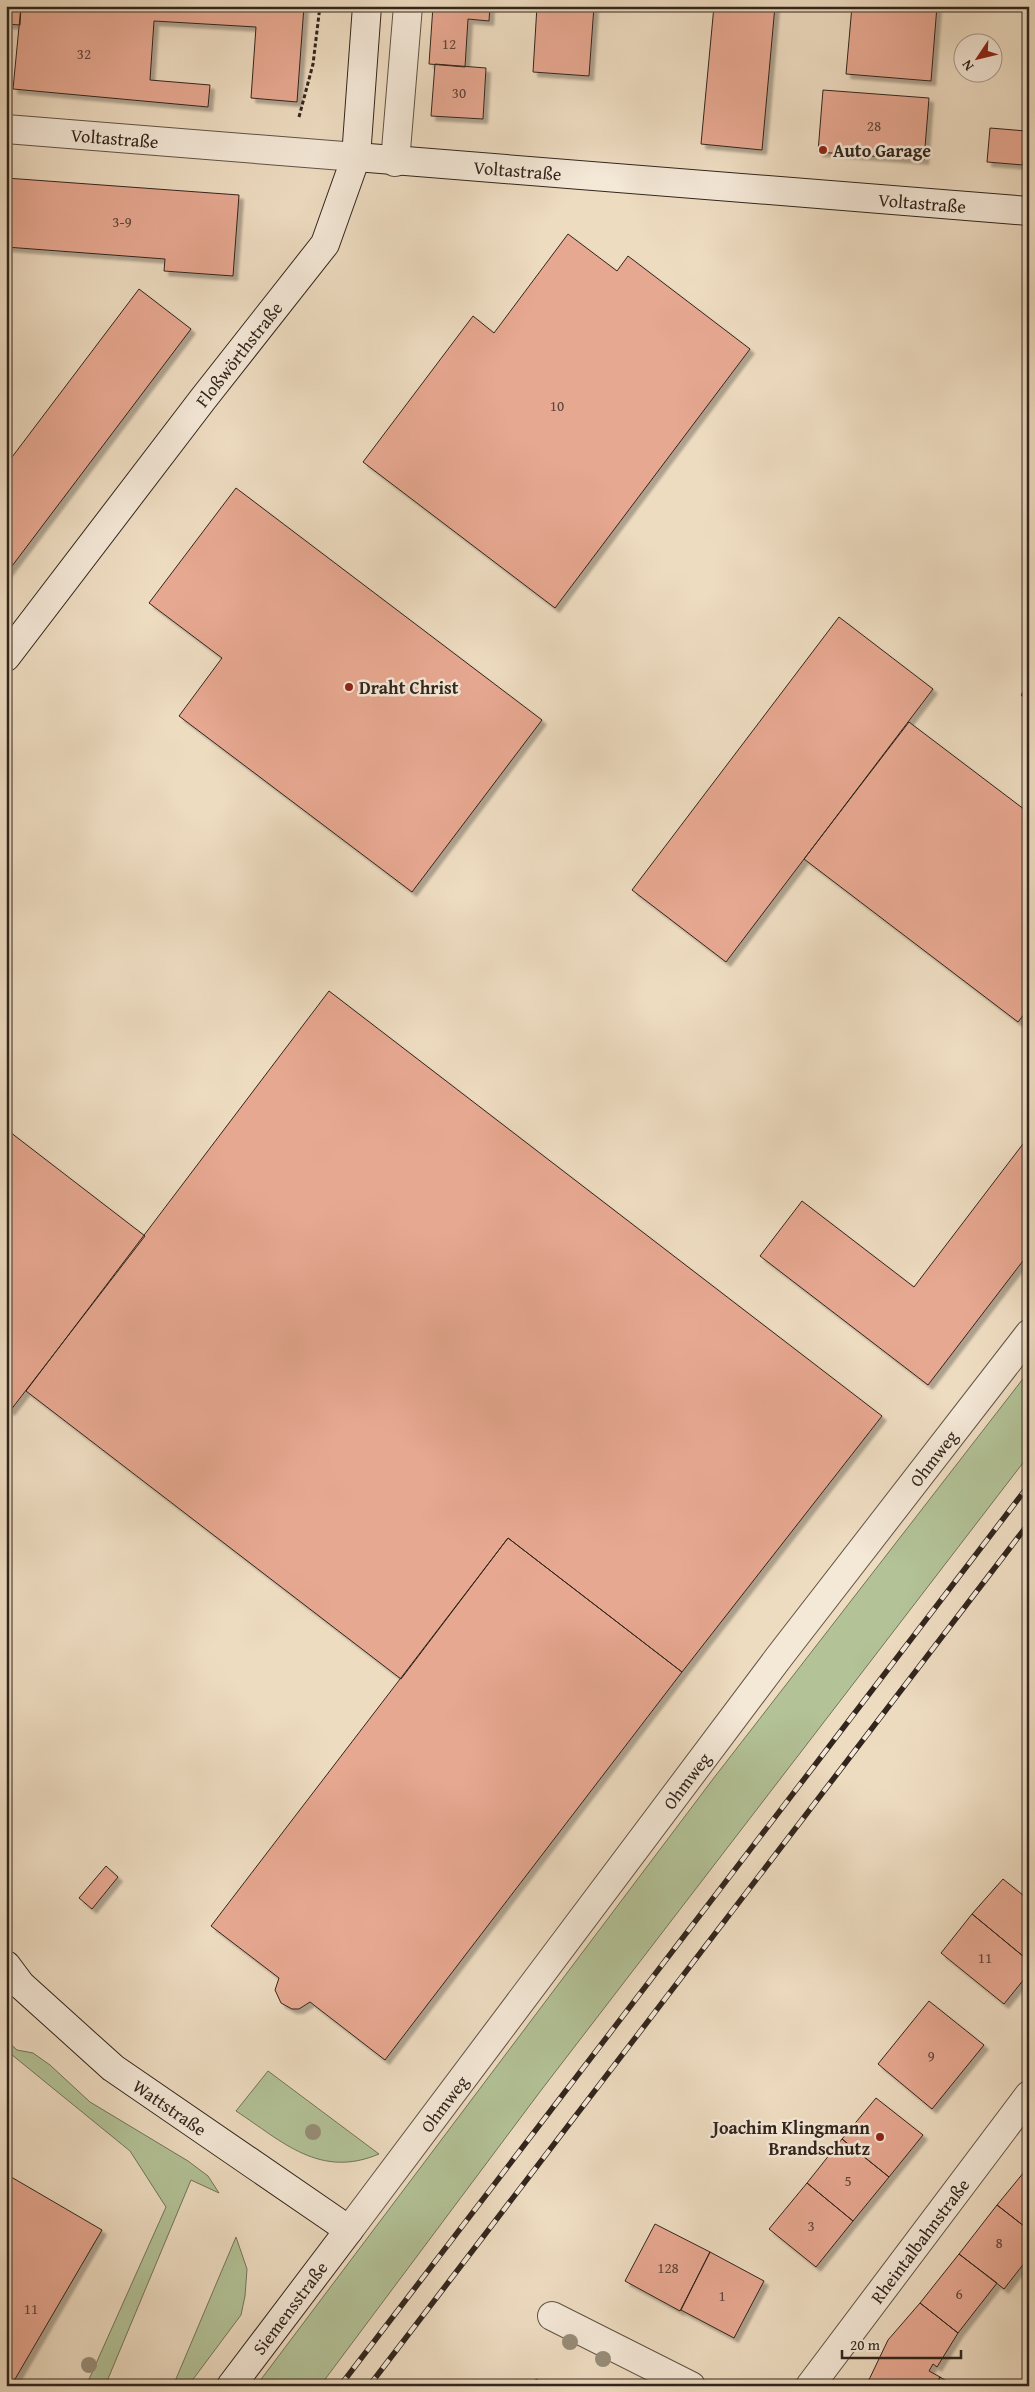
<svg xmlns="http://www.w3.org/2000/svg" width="1035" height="2392" font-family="'Gentium Book Plus',serif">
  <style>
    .green { fill: #b3c297; stroke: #72745a }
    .building { fill: #e7a891; stroke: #32251d; filter: url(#shadow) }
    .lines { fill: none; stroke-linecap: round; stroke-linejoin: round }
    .street-casing { stroke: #615346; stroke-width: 30 }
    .secondary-casing { stroke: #32251d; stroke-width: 30 }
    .path { stroke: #32251d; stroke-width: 3; stroke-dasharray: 4 2.5; stroke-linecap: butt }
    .street { stroke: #f4e8d7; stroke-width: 28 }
    .secondary { stroke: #f4e8d7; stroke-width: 28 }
    .rail-casing { stroke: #32251d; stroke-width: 5.5 }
    .rail { stroke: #f4e8d7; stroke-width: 4; stroke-dasharray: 11; stroke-linecap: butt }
    .tree { fill: #988d78 }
    .poi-dot { fill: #8f2418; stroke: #f4e8d7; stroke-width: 2 }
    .labels { text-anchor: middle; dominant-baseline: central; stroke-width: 5; stroke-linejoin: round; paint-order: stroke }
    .number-label { font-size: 15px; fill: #5f463a }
    .street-label { font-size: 18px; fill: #32251d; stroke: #f4e8d7 }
    .poi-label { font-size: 18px; font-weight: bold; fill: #32251d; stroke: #f4e8d7; text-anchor: start }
  </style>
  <defs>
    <filter id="shadow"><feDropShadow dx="4.5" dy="4.5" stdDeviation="1" flood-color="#0004"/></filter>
  </defs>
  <rect width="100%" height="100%" fill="#eedcc1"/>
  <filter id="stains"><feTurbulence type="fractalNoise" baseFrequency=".004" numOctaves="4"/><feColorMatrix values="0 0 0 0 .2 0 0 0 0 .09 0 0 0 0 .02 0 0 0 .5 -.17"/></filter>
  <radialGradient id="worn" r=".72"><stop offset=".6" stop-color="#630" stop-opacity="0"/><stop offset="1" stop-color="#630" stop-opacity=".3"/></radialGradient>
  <!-- green -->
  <path class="green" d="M1029,1371V1455L539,2093L320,2386H256L713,1779Z
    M6,2040L17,2050L33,2053L50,2065L90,2102L188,2161L208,2176L219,2193L191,2180L105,2386H86L166,2207L130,2151L6,2050Z
    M268,2071L379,2154C320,2179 283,2142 236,2111Z
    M236,2237L247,2269L245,2296L241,2315L188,2386H173Z"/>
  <!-- building -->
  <path class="building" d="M6,6H21L20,25L6,24Z
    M21,6H304L297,102L251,98L256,27L154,21L150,80L210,85L208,107L13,89Z
    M433,6H490L489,21L468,19L465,67L429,64Z
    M537,6H594L589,76L533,72Z
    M714,6H775L762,150L701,144Z
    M852,6H937L931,81L846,74Z
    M435,64L486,68L483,119L431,116Z
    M823,90L929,98L924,160L818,152Z
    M990,128L1026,131L1023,165L987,162Z
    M1026,131L1029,132V166L1023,165Z
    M6,178L239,195L233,276L164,271L165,259L6,247Z
    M568,234L617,271L628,256L750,349L555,608L363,462L473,316L494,333Z
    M139,289L191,329L6,574V465Z
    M236,488L542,720L412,892L179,716L222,658L149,603Z
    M839,617L933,689L726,962L632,890Z
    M1029,685V701L1021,695Z
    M909,722L1029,813V1008L1018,1022L804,859Z
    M329,991L882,1416L682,1672L508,1538L401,1679L26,1391Z
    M6,1129L145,1236L10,1411L6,1408Z
    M1029,1136V1253L928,1385L760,1256L802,1201L914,1287Z
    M508,1538L682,1672L385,2060L310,2002L299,2009H292L281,2003L275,1990L279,1978L211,1926Z
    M106,1866L118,1877L92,1909L79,1898Z
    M1003,1879L1029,1900V1961L972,1914Z
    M972,1914L1029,1961V1973L1004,2004L941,1953Z
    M929,2001L984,2045L932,2109L878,2064Z
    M876,2098L923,2135L889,2177L842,2139Z
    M842,2139L889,2177L853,2221L807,2183Z
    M1029,2166V2230L997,2205Z
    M6,2174L102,2230L11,2386H6Z
    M807,2183L853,2221L816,2267L769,2229Z
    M997,2205L1029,2230V2257L1004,2289L959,2254Z
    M655,2224L710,2252L680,2311L625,2281Z
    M710,2252L764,2281L734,2338L681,2310Z
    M959,2254L997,2283L958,2333L920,2303Z
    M920,2303L958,2333L937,2367L933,2364L929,2371L940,2377L936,2386H866L888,2340Z
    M940,2377L955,2386H936Z
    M536,2379L550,2386H532Z"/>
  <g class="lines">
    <defs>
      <g id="street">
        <path id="s1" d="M6,129L356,157"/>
        <path d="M395,162L408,6"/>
        <path id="s2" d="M349,2230L779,1657L1029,1334"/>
        <path d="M552,2316L691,2386"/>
        <path id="s3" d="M810,2386L1029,2095"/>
      </g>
      <g id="secondary">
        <path id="s4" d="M356,157L1029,211"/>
        <path id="s5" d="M6,657L203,399L325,244L356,157L367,6"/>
        <path id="s6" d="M6,1965L21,1985L113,2068L349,2230L231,2386"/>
      </g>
    </defs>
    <!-- street casing -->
    <use href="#street" class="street-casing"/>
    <!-- secondary casing -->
    <use href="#secondary" class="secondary-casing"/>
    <!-- path -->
    <path class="path" d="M299,117L313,64L320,6"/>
    <!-- street -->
    <use href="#street" class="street"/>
    <!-- secondary -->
    <use href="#secondary" class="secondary"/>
    <defs>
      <path id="rail" d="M340,2386L1029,1485
        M369,2386L1029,1523"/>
    </defs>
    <!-- rail casing -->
    <use href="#rail" class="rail-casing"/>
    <!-- rail -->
    <use href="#rail" class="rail"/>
  </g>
  <!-- trees -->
  <g class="tree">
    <circle cx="313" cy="2132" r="8"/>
    <circle cx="570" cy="2342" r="8"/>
    <circle cx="603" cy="2359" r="8"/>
    <circle cx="89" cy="2365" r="8"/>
  </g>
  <!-- markers -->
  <g class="poi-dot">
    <circle cx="823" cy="150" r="5"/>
    <circle cx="349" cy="687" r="5"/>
    <circle cx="880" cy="2137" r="5"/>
  </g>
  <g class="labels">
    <!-- number labels -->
    <g class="number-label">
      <text x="449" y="43">12</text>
      <text x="84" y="53">32</text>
      <text x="459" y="92">30</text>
      <text x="874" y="125">28</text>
      <text x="122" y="221">3-9</text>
      <text x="557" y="405">10</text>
      <text x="985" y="1957">11</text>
      <text x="931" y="2055">9</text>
      <text x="848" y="2180">5</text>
      <text x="811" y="2225">3</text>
      <text x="999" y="2242">8</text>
      <text x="668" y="2267">128</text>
      <text x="959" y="2293">6</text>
      <text x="722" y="2295">1</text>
      <text x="31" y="2308">11</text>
    </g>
    <!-- street labels -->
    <g class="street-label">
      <text stroke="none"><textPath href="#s1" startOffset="109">Voltastraße</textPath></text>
      <text stroke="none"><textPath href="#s4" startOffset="162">Voltastraße</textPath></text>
      <text stroke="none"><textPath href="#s4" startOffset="568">Voltastraße</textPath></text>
      <text stroke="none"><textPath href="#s5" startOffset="382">Floßwörthstraße</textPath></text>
      <text stroke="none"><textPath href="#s2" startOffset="968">Ohmweg</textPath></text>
      <text stroke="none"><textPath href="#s2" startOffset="562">Ohmweg</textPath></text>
      <text stroke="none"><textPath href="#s2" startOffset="158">Ohmweg</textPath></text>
      <text stroke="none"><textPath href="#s6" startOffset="218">Wattstraße</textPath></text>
      <text stroke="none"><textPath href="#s3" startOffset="182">Rheintalbahnstraße</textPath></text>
      <text transform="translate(290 2308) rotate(-53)">Siemensstraße</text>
    </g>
    <!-- poi labels -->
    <g class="poi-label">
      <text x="833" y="150">Auto Garage</text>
      <text x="359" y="687">Draht Christ</text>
      <text x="870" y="2127" text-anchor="end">Joachim Klingmann<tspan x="870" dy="21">Brandschutz</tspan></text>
    </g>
  </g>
  <!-- margin -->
  <rect width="1035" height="2392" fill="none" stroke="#eedcc1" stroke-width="25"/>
  <rect x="8" y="8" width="1020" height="2377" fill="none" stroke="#32251d" stroke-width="2.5"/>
  <rect x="12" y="12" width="1010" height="2367" fill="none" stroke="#32251d"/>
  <!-- north arrow -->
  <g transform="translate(978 58) rotate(235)"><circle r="24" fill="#f4e8d7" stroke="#a69a8d"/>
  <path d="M0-4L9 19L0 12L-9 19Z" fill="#8f2418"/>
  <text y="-8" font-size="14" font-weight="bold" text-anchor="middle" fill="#32251d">N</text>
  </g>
  <!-- scale -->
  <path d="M842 2350v8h119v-8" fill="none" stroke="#32251d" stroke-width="2.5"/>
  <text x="850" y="2350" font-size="15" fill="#32251d" stroke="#f4e8d7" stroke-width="4" paint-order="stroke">20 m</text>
  <rect width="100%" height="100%" filter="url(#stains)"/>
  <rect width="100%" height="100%" fill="url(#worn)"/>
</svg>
